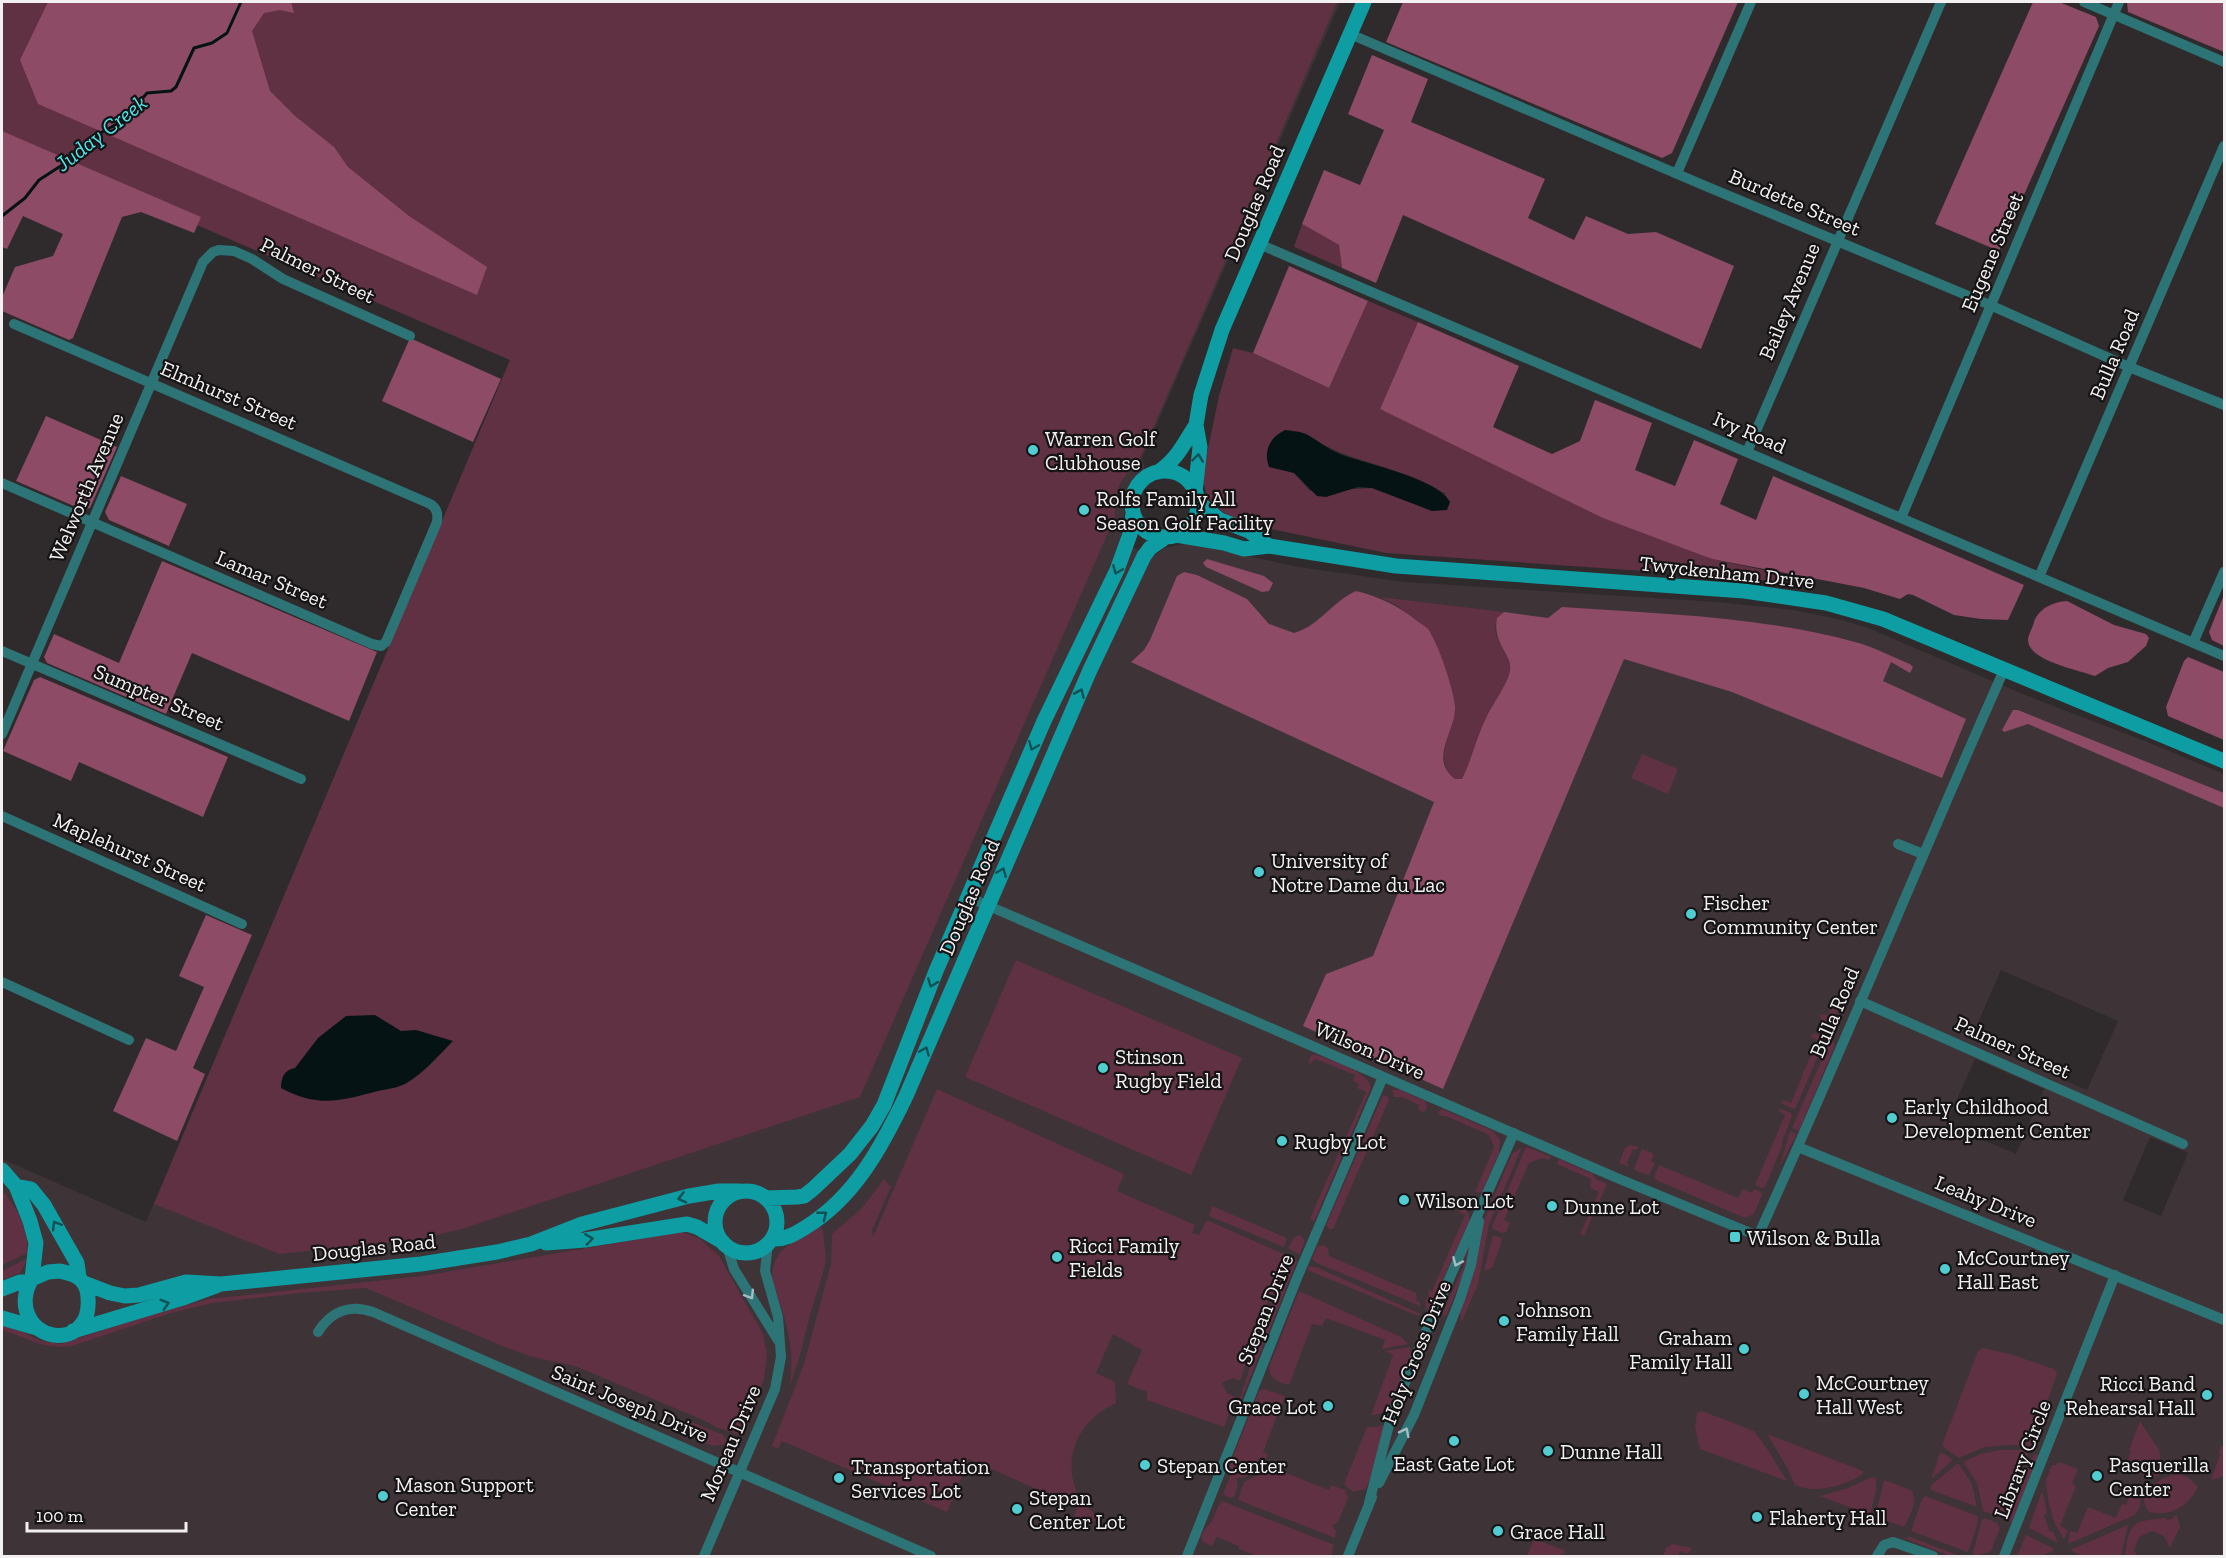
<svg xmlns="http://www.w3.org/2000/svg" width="2226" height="1558" font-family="'Zilla Slab',serif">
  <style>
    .built { fill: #3e3337; fill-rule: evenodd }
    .green { fill: #5f3143; fill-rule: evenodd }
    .forest { fill: #8d4b65 }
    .water { fill: #061314 }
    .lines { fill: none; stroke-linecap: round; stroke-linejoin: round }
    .stream { stroke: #061314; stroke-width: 3 }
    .street { stroke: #2d7477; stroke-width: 10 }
    .secondary { stroke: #0d9da2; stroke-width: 15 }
    .oneway { stroke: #115154 }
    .oneway2 { stroke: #a4bec0 }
    .poi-dot { fill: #51ccd1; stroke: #151314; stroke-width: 2 }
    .labels { text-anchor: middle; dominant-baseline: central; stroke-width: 4.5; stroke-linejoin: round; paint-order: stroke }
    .street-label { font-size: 21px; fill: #f3f0f1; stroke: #151314 }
    .poi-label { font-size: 21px; fill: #f3f0f1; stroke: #151314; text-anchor: start }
    .water-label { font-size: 22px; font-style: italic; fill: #4ee6ec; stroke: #151314 }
  </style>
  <rect width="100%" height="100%" fill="#2f2a2c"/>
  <!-- built -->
  <path class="built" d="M2,2H1340L1142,458L1145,470L1135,478L1129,488L1125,497L1124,527L1120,542L1153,556L1165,548L1188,543L1299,567L1405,582L1717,602L1794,610L1842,620L1868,628L2030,697L2145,741L2224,774V1556H2V1159L146,1222L510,360L2,141ZM2001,970L2118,1021L2087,1090L1971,1039ZM1975,1059L2044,1089L2016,1154L1946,1124ZM2150,1137L2188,1153L2161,1216L2123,1200Z"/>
  <!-- green -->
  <path class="green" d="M2,2H1337L1138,463C1118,480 1115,491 1115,517L860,1097L465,1228L421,1239L279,1254L154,1204L510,360L2,141Z
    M1302,224L1339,245L1342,268L1294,247Z
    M1368,301L1418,322L1380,409L1712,559L1806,579L1801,583L1680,574L1676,572V567L1664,566L1658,572L1386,553L1261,527L1232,519L1218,508L1207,496L1203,481L1205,463L1219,396L1233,348L1253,353L1329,388ZM1305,433C1335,456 1369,461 1404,474C1418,479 1432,487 1446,494L1410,502L1372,488L1310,491L1294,473L1284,470Z
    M1380,597L1504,612C1480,635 1514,650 1510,672C1507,686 1492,705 1486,718C1476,738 1472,760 1462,779H1455C1437,764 1445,743 1452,725L1400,607Z
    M1642,754L1678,769L1668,794L1631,778Z
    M1016,960L1242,1058L1191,1175L965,1077Z
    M1836,996L1842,1001L1831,1024L1821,1019L1819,1014L1828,1015Z
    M1814,1033L1825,1037V1040L1796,1107L1793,1109L1781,1103L1783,1100L1791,1103L1817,1040L1810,1036Z
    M1831,1039L1835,1044L1834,1048L1799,1131L1792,1128Z
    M1314,1054C1330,1060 1368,1070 1371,1088L1314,1222L1310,1218L1366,1092L1357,1088L1359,1084L1353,1081L1355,1075L1315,1059L1309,1065L1310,1056Z
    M937,1089L1124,1174L1117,1191L1195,1225L1192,1233L1199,1235L1207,1220L1290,1257L1279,1285L1267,1303L1240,1381L1233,1378L1222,1383L1227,1393L1235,1397L1224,1427L1147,1400V1392L1127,1384L1142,1350L1113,1334L1096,1373L1115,1382L1116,1403C1087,1417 1068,1442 1072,1475C1074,1484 1076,1494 1082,1501C1087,1507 1094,1513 1099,1518L1090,1523L1074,1516L1077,1507L969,1459L947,1512L782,1441L778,1449L772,1446L804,1364L831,1264L832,1234L862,1208L884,1179L891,1187L872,1230L873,1237Z
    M1398,1089L1425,1101L1427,1105L1426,1110L1423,1112L1418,1110L1419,1105L1402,1097H1394L1392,1090Z
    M1383,1095L1387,1096L1389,1100L1333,1229H1329L1326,1225Z
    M1779,1108L1791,1113L1792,1116L1783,1139L1781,1149L1765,1187L1762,1188L1755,1185L1785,1115L1779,1111Z
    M1442,1109L1493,1131L1500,1140L1499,1153L1482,1193L1475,1192L1494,1147L1489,1135L1446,1116H1441L1438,1112Z
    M1790,1131L1797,1134L1779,1168Z
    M1631,1145L1638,1147L1637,1150L1633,1149L1627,1163L1630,1165L1627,1166L1619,1163L1625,1148Z
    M1522,1147L1489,1224L1478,1284L1462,1321L1460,1320L1461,1316L1458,1311L1483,1222L1512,1154Z
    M1526,1147L1550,1156L1551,1158L1548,1160L1542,1158L1529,1163L1504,1220L1510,1223L1506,1232L1502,1233L1493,1229L1492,1227Z
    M1642,1149L1652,1153L1654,1156L1651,1161L1655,1163L1649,1175L1636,1171L1634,1168Z
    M1559,1159L1593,1174L1596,1179L1607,1184L1584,1236L1580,1234L1599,1192L1590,1188L1591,1179L1557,1164Z
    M1659,1165L1738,1198L1743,1189L1752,1193L1754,1189L1761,1192L1762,1195L1754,1214L1745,1218L1656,1180L1654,1176Z
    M2,1190C17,1208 28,1228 28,1253L2,1265Z
    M1212,1206L1287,1238L1284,1247L1209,1216Z
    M1461,1207L1468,1212L1470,1221L1428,1311L1426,1309L1425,1299L1429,1298L1428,1290L1432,1291L1465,1215L1459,1212Z
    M820,1227L823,1230L826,1260L823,1273L810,1315L799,1359L789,1388C797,1344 784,1319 772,1279C772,1246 796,1242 820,1227Z
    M1474,1228L1466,1269L1446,1316L1444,1317L1442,1314L1463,1267Z
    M682,1232L699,1238L719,1256L763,1334L767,1355L764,1379L741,1435L718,1428L703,1420L575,1366L533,1357L507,1348L366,1288L299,1293L212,1303L171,1313L72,1346C43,1350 28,1338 2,1330V1325L17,1329L41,1341L60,1344L143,1317L209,1299L422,1276Z
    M1300,1235L1305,1241L1300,1254H1298L1288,1248L1294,1237Z
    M1493,1235L1501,1238L1502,1241L1492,1268L1484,1271Z
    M1323,1245L1328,1248L1329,1256L1416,1293L1417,1302H1420V1306L1317,1263L1312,1259L1317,1247Z
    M28,1258L20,1273L2,1280V1271Z
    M1295,1259L1297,1261L1231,1425L1271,1304L1284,1285Z
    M1309,1266L1316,1267L1423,1315H1416L1307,1270Z
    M1299,1291L1401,1337L1408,1344L1382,1349L1385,1340L1326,1318L1322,1326L1312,1324L1289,1385C1279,1382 1269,1379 1269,1367Z
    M1410,1347L1411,1355C1404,1374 1396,1417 1371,1415L1393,1355L1385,1351Z
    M1983,1348L2010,1354L2054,1369L2057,1374L2031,1446L2011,1445L1985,1447L1959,1458L1944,1448L1942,1445L1978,1351Z
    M1264,1389L1285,1396L1263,1452L1268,1454C1262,1469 1253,1478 1236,1478L1238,1486L1234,1497L1230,1498L1223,1494L1230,1477V1464L1259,1391Z
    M1702,1411L1754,1431L1768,1450L1787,1481L1700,1449L1695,1427L1697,1413Z
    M687,1420L723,1435L728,1444L713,1446L695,1439L691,1426L685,1423Z
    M2140,1421L2159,1450L2163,1473L2153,1478L2125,1468L2131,1451L2129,1450Z
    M1386,1424L1380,1451L1366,1489L1353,1492L1344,1484L1367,1427H1377Z
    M1767,1434L1863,1471V1474C1845,1485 1816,1495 1795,1485L1788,1469Z
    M2221,1446L2224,1447V1476L2211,1480L2220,1454L2218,1453Z
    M2000,1450H2024L2028,1453L2003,1517L2001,1518L1983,1511L1977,1483L1963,1462L1980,1454Z
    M1942,1452L1953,1460L1931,1479L1940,1453Z
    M2034,1454L2039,1455L2012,1523L2009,1520Z
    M2059,1462L2078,1469L2072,1484L2076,1486L2060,1526L2068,1530L2064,1540L2054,1522L2048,1500L2046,1480L2052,1465H2056Z
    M1957,1464H1959L1972,1484L1977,1507L1931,1490V1485Z
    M1268,1466L1329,1490L1331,1485L1345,1490L1348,1498L1338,1522L1332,1526L1336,1531L1335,1538L1238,1500L1244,1482L1264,1472Z
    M2176,1474C2186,1475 2192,1479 2198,1487C2188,1507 2170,1517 2149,1512C2133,1493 2159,1478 2176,1474Z
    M1872,1477L1876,1478V1491L1870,1515L1820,1496L1848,1488Z
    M1884,1480L1911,1490C1919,1501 1909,1517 1904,1527L1875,1517Z
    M2132,1491L2141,1495L2140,1507L2135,1515L2068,1544L2070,1531L2077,1533L2088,1507L2116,1518L2122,1504L2126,1505Z
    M2043,1493L2047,1513L2044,1515L2050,1532L2053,1531L2058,1543L2029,1528L2041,1494Z
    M1925,1496L1978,1516L1977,1526L1968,1552L1911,1531L1922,1499Z
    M1222,1501L1334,1545L1331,1556H1257L1239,1549V1546L1217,1537L1212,1546L1203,1542L1201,1537C1203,1529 1209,1526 1213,1519C1216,1513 1217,1506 1222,1501Z
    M2177,1515L2180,1527L2170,1548L2164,1536L2152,1531L2139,1537L2134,1550L2137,1556H2125C2129,1520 2134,1521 2166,1518L2167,1520L2174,1518V1516Z
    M1985,1518L1997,1523L2000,1528L1991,1551L1977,1556L1973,1554V1552L1982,1519Z
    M2128,1525L2121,1556H2082L2070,1550Z
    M2026,1535L2053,1548V1551L2042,1556H2017Z
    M1908,1537H1910L1960,1556H1950L1906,1539Z
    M1534,1539L1564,1550V1553L1557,1556H1527Z
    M1672,1544L1692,1548L1688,1554L1680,1551L1678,1556H1663L1666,1548Z"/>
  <!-- forest -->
  <path class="forest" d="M48,2H291L294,13L280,10L264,13L252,31L270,91L295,116L334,147L348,167L409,216L487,267L477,295L38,104L20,60Z
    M1403,2H1738L1672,153L1662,158L1386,42Z
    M2033,2H2059L2096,17L2099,26L1999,251L1935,224Z
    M2127,2H2224V52L2128,12Z
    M1372,55L1428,79L1411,122L1545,179L1528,218L1574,240L1586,216L1628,234L1656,232L1734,266L1701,349L1403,215L1376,283L1342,268L1339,245L1302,224L1324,170L1360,185L1384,130L1348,114Z
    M2,131L201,217L194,233L141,212L122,217L73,338L69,340L2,311V297L15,267L53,256L63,234L23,216L7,249L2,247Z
    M1289,266L1368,301L1329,388L1253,353Z
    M1418,322L1519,366L1493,427L1552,454L1580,441L1595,400L1652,423L1635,470L1675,486L1694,440L1738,459L1720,504L1756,520L1773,476L2024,585L2008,620L1981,619L1954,615L1913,595L1908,594L1900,599L1864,588L1712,559L1603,518L1380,409Z
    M410,338L501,379L473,442L382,401Z
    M46,416L117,447L90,508L83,510L16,481Z
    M121,476L187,504L169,546L109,520L105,512Z
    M1207,559L1264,576L1273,583L1269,591L1262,592L1206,567L1203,563Z
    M162,561L377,652L349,721L192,653L166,714L47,663L44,657L54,634L119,663Z
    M1184,572L1197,575L1247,599L1269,624L1294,633C1319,626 1333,601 1356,591C1380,597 1397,605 1417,621C1420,623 1425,626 1428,629C1438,643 1454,690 1455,707C1456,732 1428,758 1455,779H1462C1472,759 1476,738 1486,718C1492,705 1507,685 1510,671C1513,654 1492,645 1497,618L1504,612L1548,618L1562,607C1660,614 1760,616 1855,642C1874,647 1892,657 1910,664L1913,667L1910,673L1891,662L1883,681L1966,719L1942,778L1732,692L1624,659L1443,1089L1303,1026L1326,974L1373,956L1434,802L1131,662L1144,650L1150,640L1177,576Z
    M2224,595V646L2212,640L2209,632Z
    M2067,601L2114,625L2146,634L2149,638L2146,646L2128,662L2108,668L2095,676C2080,670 2028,661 2028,640C2028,635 2033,627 2034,622C2039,608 2053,602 2067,601Z
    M2188,657L2224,672V740L2168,716L2166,707L2184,661Z
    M40,677L228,757L203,817L79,762L71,781L3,751L34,680Z
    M2013,710H2018L2224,793V808L2028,724L2004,732L2002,730Z
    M206,915L252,935L193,1068L205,1074L177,1141L113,1111L146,1038L176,1051L204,987L179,976Z"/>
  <!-- water -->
  <path class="water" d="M1285,430C1291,431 1298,431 1303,433C1314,437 1327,449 1340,454C1365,464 1438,478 1450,502L1447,510L1432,511L1372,488L1358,487L1326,497L1317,496L1294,473L1269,467C1263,451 1270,437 1285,430Z
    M375,1015L401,1031L416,1030L453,1041C439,1055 423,1074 405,1084C397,1088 387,1089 378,1091C339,1101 319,1108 281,1088C281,1078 284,1070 295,1068L318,1038L346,1016Z"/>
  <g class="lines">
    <!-- stream -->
    <path class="stream" d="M2,216L25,198L39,180L70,160L97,135L124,120L147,93L171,91L176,87L194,48L212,43L227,33L241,2"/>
    <!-- street -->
    <path class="street" d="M2084,2L2224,62
      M1350,34L1703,185L1990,305L2129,367L2224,405
      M1677,173L1751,2
      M1259,244L2224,656
      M1747,452L1941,2
      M2,483L372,644L381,646L386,642L437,522C438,513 437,507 428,503L14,324
      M1901,518L2119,2
      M2039,577L2224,146
      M2193,643L2224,572
      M2,651L301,779
      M2,734L203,262L213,252L219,250L234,251L252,259L283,279L410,336
      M2,816L242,924
      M1898,844L1923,854
      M968,897L1617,1178L1758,1236C1843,1049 1920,858 2004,670
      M2,982L129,1040
      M1860,1001L2183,1144
      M1798,1147L2224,1320
      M727,1246L734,1269L778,1340
      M318,1332C331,1311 350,1304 373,1312L931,1556
      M1379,1483L1414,1415L1460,1299L1471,1265L1479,1221
      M1369,1503L1391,1417L1427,1329L1514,1133
      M704,1556L775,1389L781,1357L778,1317L765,1271L768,1243
      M1187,1556L1297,1278L1383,1077
      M1348,1556L1372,1497
      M1877,1556L1884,1545L1893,1542L1933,1556
      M2004,1556L2115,1275"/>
    <!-- secondary -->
    <path class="secondary" d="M1132 504a33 33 0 1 1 66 0a33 33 0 1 1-66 0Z
      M1158,472C1177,460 1184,443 1196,425
      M1195,492L1200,447L1196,425L1201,395L1222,330L1364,2
      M1197,501L1220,520L1249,531L1269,546
      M1176,535L1224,543L1244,549L1269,546L1396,566L1744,591L1826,603L1883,619L2224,761
      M2,1170L16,1186L30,1221L36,1243L32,1279
      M16,1186L31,1189L44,1205L77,1263L79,1277
      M715 1222a31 31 0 1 1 62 0a31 31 0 1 1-62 0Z
      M766,1198L797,1197L804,1196L813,1189L850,1154L872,1126L884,1105L936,971L1044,721L1117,570L1130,534L1133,514
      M772,1239C785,1240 795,1234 806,1227C855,1197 882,1146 906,1096L1090,670L1144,556L1150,548L1166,537
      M546,1243L585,1240L687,1224L697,1227L723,1242
      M60,1271C67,1273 76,1274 81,1280C91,1289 90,1314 82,1324C67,1344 36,1336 28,1315C23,1304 25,1289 32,1279L48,1272Z
      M84,1283L110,1293L125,1296L139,1295L186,1282L221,1284L421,1264L497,1252L531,1244L582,1224L689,1196L719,1191H740
      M2,1289L20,1282H30
      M2,1318L37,1328
      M73,1331L186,1297L216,1286"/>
  </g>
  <!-- one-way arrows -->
  <defs><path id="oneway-chevron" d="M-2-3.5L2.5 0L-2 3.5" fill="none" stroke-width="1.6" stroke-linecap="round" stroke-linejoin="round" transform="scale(1.5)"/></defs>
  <g class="oneway">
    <use href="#oneway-chevron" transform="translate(1198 458) rotate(-83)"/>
    <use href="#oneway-chevron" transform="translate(1117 570) rotate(113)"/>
    <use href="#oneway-chevron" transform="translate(1080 693) rotate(-66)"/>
    <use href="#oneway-chevron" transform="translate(1033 746) rotate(113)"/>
    <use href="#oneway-chevron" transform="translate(1002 872) rotate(-67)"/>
    <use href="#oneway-chevron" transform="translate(932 983) rotate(111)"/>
    <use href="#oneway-chevron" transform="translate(925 1051) rotate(-67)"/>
    <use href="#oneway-chevron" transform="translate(682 1198) rotate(166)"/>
    <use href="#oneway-chevron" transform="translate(823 1215) rotate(-38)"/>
    <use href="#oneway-chevron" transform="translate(56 1225) rotate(-121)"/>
    <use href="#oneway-chevron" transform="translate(589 1239) rotate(-8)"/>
    <use href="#oneway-chevron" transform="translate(165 1304) rotate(-17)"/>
  </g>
  <g class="oneway2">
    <use href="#oneway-chevron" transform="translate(1457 1262) rotate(114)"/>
    <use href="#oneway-chevron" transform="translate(750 1295) rotate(58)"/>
    <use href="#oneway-chevron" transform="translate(1405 1432) rotate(-63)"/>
  </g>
  <!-- markers -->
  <g class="poi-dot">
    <circle cx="1033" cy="450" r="6"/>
    <circle cx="1084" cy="510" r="6"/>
    <circle cx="1259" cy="872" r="6"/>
    <circle cx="1691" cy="914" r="6"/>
    <circle cx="1103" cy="1068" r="6"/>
    <circle cx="1892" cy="1118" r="6"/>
    <circle cx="1282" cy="1141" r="6"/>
    <circle cx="1404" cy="1200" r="6"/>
    <circle cx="1552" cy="1206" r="6"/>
    <rect x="1729" y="1231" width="12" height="12" rx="3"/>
    <circle cx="1057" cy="1257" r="6"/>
    <circle cx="1945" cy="1269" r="6"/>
    <circle cx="1504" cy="1321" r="6"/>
    <circle cx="1744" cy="1349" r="6"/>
    <circle cx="1804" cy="1394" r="6"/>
    <circle cx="2207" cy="1395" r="6"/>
    <circle cx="1328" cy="1406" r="6"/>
    <circle cx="1454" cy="1441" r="6"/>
    <circle cx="1548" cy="1451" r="6"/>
    <circle cx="1145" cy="1465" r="6"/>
    <circle cx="2097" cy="1476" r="6"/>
    <circle cx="839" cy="1478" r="6"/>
    <circle cx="383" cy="1496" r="6"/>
    <circle cx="1017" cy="1509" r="6"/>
    <circle cx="1757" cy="1517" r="6"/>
    <circle cx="1498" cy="1531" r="6"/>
  </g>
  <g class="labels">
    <!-- street labels -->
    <g class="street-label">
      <text transform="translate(1795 202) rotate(23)">Burdette Street</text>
      <text transform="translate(1254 203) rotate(-67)">Douglas Road</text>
      <text transform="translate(1992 252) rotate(-67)">Eugene Street</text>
      <text transform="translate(318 270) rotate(26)">Palmer Street</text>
      <text transform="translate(1789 301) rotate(-67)">Bailey Avenue</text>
      <text transform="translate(2114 354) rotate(-67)">Bulla Road</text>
      <text transform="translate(229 395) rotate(23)">Elmhurst Street</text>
      <text transform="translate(1750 432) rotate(23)">Ivy Road</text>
      <text transform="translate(86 487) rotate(-67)">Welworth Avenue</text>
      <text transform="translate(1727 572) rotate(6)">Twyckenham Drive</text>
      <text transform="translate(272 579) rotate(23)">Lamar Street</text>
      <text transform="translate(159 697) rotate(23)">Sumpter Street</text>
      <text transform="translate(130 852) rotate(24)">Maplehurst Street</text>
      <text transform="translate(969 897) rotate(-67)">Douglas Road</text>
      <text transform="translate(1834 1012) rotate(-67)">Bulla Road</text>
      <text transform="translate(2013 1047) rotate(24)">Palmer Street</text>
      <text transform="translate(1370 1050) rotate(23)">Wilson Drive</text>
      <text transform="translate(1986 1201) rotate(22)">Leahy Drive</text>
      <text transform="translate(374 1247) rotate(-6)">Douglas Road</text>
      <text transform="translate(1265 1309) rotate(-68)">Stepan Drive</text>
      <text transform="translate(1416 1352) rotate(-68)">Holy Cross Drive</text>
      <text transform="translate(630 1403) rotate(23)">Saint Joseph Drive</text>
      <text transform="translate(730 1443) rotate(-67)">Moreau Drive</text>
      <text transform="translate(2022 1459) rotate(-69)">Library Circle</text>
    </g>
    <!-- poi labels -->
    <g class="poi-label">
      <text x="1045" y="438">Warren Golf<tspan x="1045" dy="24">Clubhouse</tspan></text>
      <text x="1096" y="498">Rolfs Family All<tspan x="1096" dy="24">Season Golf Facility</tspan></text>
      <text x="1271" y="860">University of<tspan x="1271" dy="24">Notre Dame du Lac</tspan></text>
      <text x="1703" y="902">Fischer<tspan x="1703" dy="24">Community Center</tspan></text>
      <text x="1115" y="1056">Stinson<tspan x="1115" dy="24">Rugby Field</tspan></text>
      <text x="1904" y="1106">Early Childhood<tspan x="1904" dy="24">Development Center</tspan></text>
      <text x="1294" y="1141">Rugby Lot</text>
      <text x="1416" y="1200">Wilson Lot</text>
      <text x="1564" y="1206">Dunne Lot</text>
      <text x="1747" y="1237">Wilson &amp; Bulla</text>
      <text x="1069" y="1245">Ricci Family<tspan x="1069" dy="24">Fields</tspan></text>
      <text x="1957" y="1257">McCourtney<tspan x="1957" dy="24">Hall East</tspan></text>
      <text x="1516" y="1309">Johnson<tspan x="1516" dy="24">Family Hall</tspan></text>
      <text x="1732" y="1337" text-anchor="end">Graham<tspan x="1732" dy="24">Family Hall</tspan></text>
      <text x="1816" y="1382">McCourtney<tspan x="1816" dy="24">Hall West</tspan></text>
      <text x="2195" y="1383" text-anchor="end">Ricci Band<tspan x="2195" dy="24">Rehearsal Hall</tspan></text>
      <text x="1316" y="1406" text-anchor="end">Grace Lot</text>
      <text x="1560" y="1451">Dunne Hall</text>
      <text x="1454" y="1463" text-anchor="middle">East Gate Lot</text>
      <text x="2109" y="1464">Pasquerilla<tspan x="2109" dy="24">Center</tspan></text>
      <text x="1157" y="1465">Stepan Center</text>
      <text x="851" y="1466">Transportation<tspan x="851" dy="24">Services Lot</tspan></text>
      <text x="395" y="1484">Mason Support<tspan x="395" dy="24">Center</tspan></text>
      <text x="1029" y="1497">Stepan<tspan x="1029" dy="24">Center Lot</tspan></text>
      <text x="1769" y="1517">Flaherty Hall</text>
      <text x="1510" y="1531">Grace Hall</text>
    </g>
    <!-- water labels -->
    <g class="water-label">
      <text transform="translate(101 133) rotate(-38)">Juday Creek</text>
    </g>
  </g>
  <!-- border -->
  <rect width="2226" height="1558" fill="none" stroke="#f3f0f1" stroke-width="6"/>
  <!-- scale -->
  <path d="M27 1522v9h159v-9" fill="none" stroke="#f3f0f1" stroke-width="3"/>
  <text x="36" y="1522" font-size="18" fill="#f3f0f1" stroke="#151314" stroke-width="4.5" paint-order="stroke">100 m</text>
</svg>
